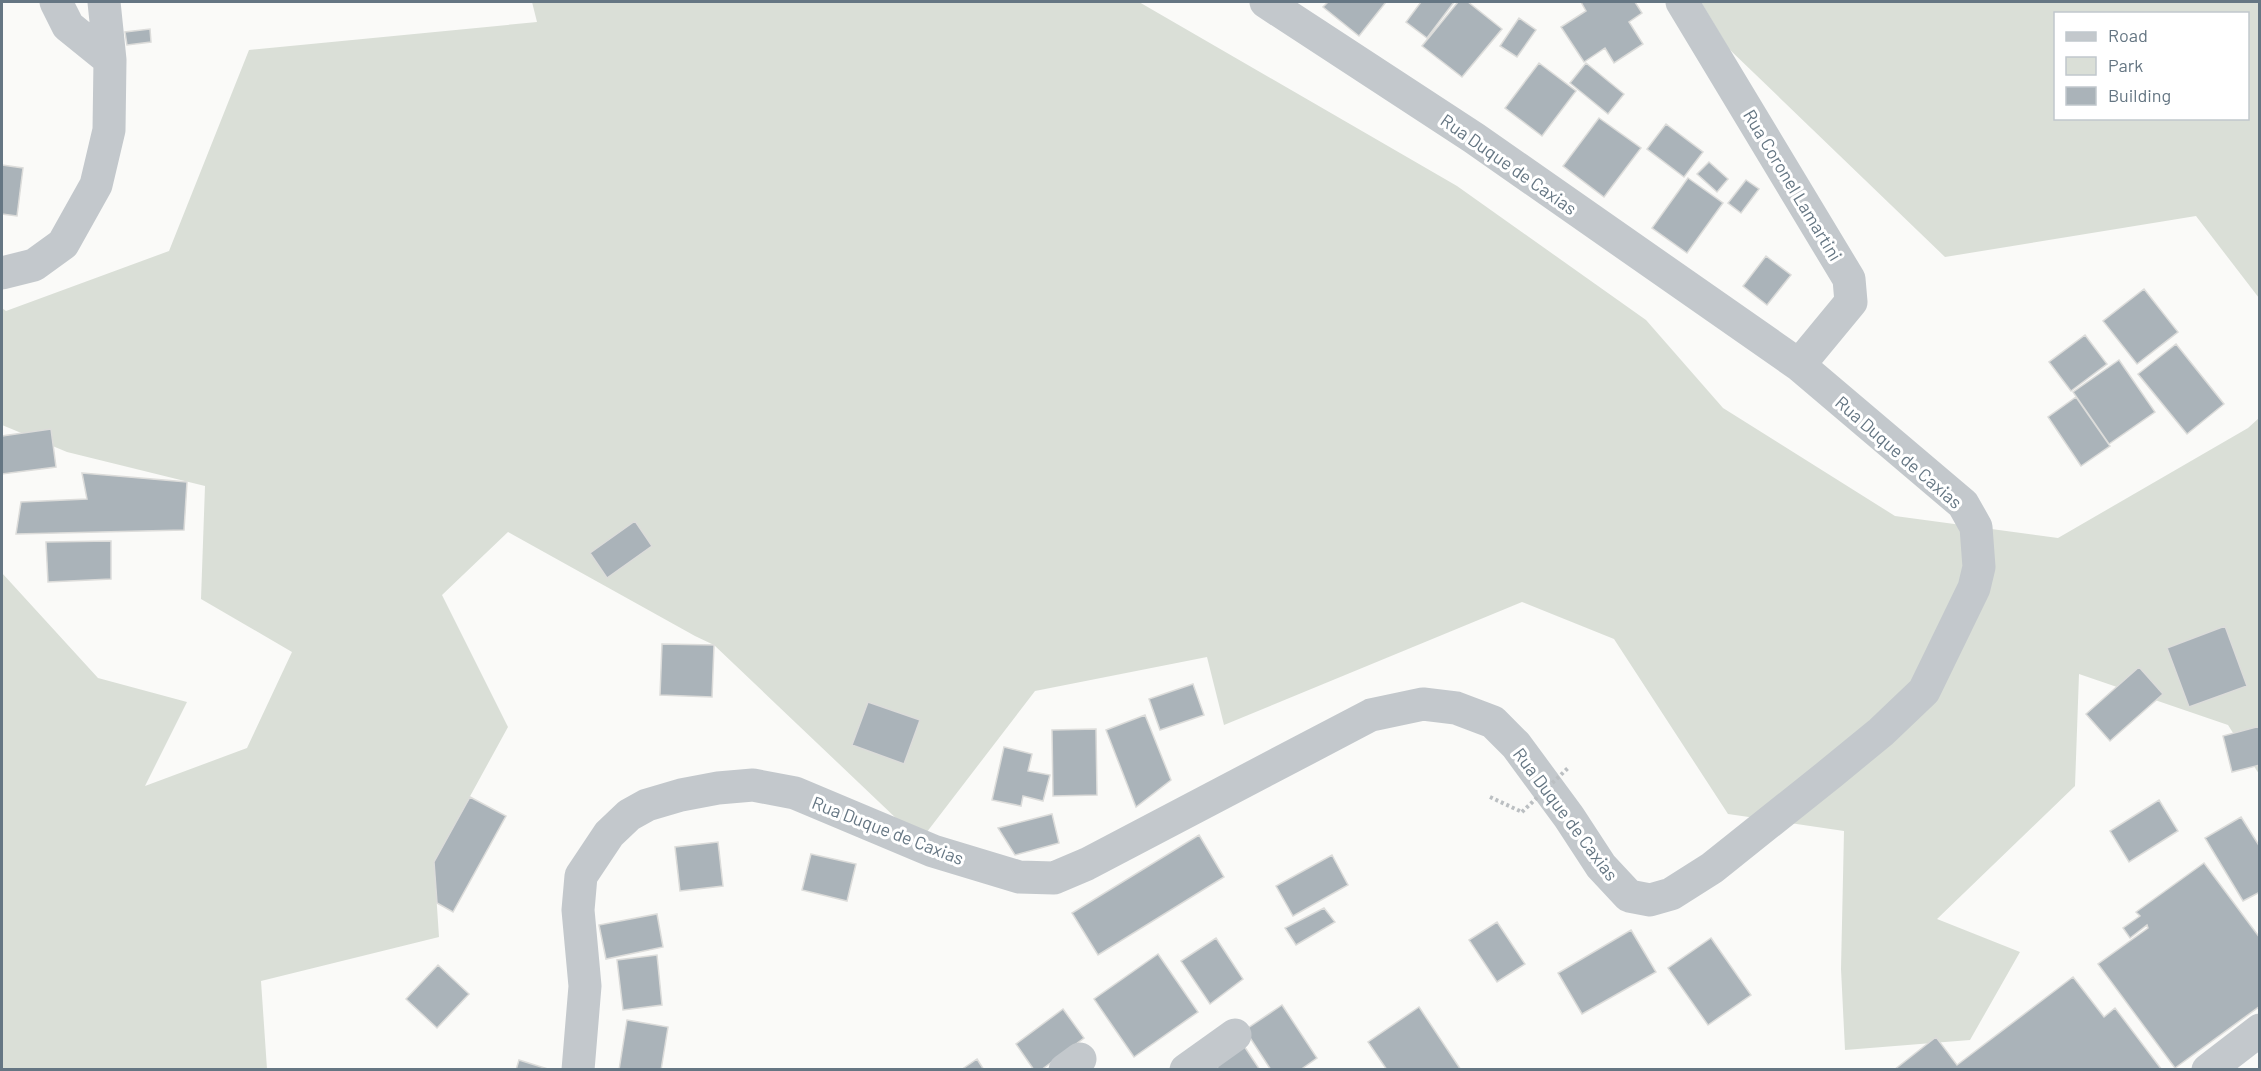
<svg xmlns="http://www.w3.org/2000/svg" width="2261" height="1071" font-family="Barlow,sans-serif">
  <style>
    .green { fill: #dadfd7; fill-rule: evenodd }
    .building { fill: #aab3b9; stroke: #dcdcda; stroke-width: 1.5 }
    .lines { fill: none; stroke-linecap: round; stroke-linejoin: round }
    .path { stroke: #bbbfc2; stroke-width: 4; stroke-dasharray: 3 3; stroke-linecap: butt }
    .minor { stroke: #c3c8cc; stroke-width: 33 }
    .path-bridge { stroke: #bbbfc2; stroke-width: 4; stroke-dasharray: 3 3; stroke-linecap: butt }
    .labels { text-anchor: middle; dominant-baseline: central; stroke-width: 6; stroke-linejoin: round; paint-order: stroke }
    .street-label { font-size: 18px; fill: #657683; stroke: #fff }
  </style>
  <rect width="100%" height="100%" fill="#fafaf8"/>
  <!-- green -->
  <path class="green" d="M532,2H1139L1457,186L1646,320L1723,408L1895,516L2058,538L2248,428L2259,418V774L2228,725L2079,674L2075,786L1937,919L2020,952L1970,1040L1845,1050L1841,969L1844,831L1728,814L1614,639L1522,602L1224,725L1207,657L1035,691L920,841L714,645L695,636L508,532L442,595L508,727L434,862L439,937L261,981L267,1069H2V573L98,678L187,702L145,786L247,748L292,652L201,599L205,486L67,452L2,425V308L6,311L169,251L249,50L537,22Z
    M1701,2H2259V298L2196,216L1945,257L1729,49ZM2056,14H2248V118H2056Z"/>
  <!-- building -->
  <path class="building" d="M1328,2H1386L1359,36L1323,7Z
    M1421,2H1454L1427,38L1406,22Z
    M1458,2H1468L1502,29L1462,77L1422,46Z
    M1581,2H1635L1642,13L1629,22L1643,44L1614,63L1605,48L1584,62L1561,27L1586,11Z
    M1519,18L1536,30L1517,57L1500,46Z
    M150,29L151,42L127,45L125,32Z
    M1539,63L1576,91L1542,136L1505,108Z
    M1586,63L1624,94L1608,114L1570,83Z
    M1599,118L1641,148L1604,197L1563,166Z
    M1666,124L1703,152L1684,177L1647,149Z
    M1709,162L1728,179L1717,192L1697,174Z
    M2,165L23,168L17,216L2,214Z
    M1688,178L1723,203L1687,253L1652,228Z
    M1746,180L1759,189L1741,213L1728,203Z
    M1766,256L1791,275L1767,305L1743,286Z
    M2144,289L2178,332L2137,364L2103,321Z
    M2085,335L2107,364L2071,391L2049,362Z
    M2176,344L2224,404L2187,434L2138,374Z
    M2119,360L2155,412L2109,444L2073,392Z
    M2076,397L2110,446L2081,466L2048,417Z
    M51,429L56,467L2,474V436Z
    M82,473L187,482L184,530L16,534L21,502L87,499Z
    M635,521L652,546L607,578L590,553Z
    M111,541V579L48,582L46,542Z
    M2225,626L2247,686L2189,707L2167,648Z
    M662,644L714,645L712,697L660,695Z
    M2139,667L2163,694L2110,741L2086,714Z
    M1193,684L1204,715L1160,730L1149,699Z
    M868,702L920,720L904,764L852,745Z
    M1145,715L1171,780L1136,807L1106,730Z
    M2260,726V765L2232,772L2223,736Z
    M1096,729L1097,795L1053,796L1052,730Z
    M1004,747L1032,754L1028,771L1050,775L1043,801L1023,796L1021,806L992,800Z
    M470,797L506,816L453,912L437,903L434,862Z
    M2159,800L2178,831L2129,862L2110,831Z
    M1052,814L1059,843L1015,855L998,828Z
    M2241,817L2260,847V892L2243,901L2205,838Z
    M1199,835L1224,877L1098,955L1072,913Z
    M718,842L723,886L680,891L675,847Z
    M811,854L856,864L847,901L802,890Z
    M1332,855L1348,885L1293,916L1276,886Z
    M2204,863L2260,938V1006L2175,1068L2098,964L2148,928L2147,925L2130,938L2123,928L2140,916L2136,912Z
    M1324,908L1335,922L1296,945L1285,928Z
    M657,914L663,947L606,959L599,925Z
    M1497,922L1525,964L1497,982L1469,940Z
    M1631,930L1656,972L1582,1014L1558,973Z
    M1216,938L1243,979L1210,1004L1181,961Z
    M1711,938L1751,995L1708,1025L1668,968Z
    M1158,954L1198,1012L1134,1057L1094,999Z
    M657,955L662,1005L623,1010L617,960Z
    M438,965L469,994L437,1028L406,999Z
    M2073,977L2104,1017L2115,1008L2162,1070H1894L1936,1037L1957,1065Z
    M1282,1005L1317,1058L1300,1070H1271L1245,1030Z
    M1419,1007L1461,1070H1387L1368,1042Z
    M1063,1009L1084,1038L1041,1070H1034L1016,1044Z
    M627,1020L668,1027L661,1070H619Z
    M1244,1046L1260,1070H1219L1215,1064Z
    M977,1059L984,1070H961Z
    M519,1060L551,1070H516Z"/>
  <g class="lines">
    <!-- path -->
    <path class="path" d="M1490,797L1522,812"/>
    <!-- minor -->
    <path class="minor" d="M56,2L68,26L110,60
      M1682,2L1849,279L1851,302L1799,365
      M2,273L34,265L63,244L96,185L109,130L110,60L104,2
      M578,1070L585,986L578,910L581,876L609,834L629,815L647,805L681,795L718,788L753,785L795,793L933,851L1019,877L1054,878L1087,864L1371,715L1423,704L1456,708L1493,722L1516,745L1569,817L1601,866L1629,896L1650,900L1671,894L1712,868L1831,773L1881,732L1924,691L1974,588L1979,567L1976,527L1963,504L1799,365L1474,138L1266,2
      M1065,1070L1080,1059
      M1186,1070L1235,1035
      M2208,1070L2260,1030"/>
    <!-- path-bridge -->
    <path class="path-bridge" d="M1522,812L1568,768"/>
  </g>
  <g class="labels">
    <!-- street labels -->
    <g class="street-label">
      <text transform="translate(1509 164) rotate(35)">Rua Duque de Caxias</text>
      <text transform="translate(1793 185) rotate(59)">Rua Coronel Lamartini</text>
      <text transform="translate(1899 452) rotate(41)">Rua Duque de Caxias</text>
      <text transform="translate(1566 814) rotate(53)">Rua Duque de Caxias</text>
      <text transform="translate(888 830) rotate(21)">Rua Duque de Caxias</text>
    </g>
  </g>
  <!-- border -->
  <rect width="2261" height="1071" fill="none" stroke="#657683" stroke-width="6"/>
  <!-- legend -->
  <rect x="2054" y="12" width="195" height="108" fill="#ffffff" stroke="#c1c8cd" stroke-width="1.5"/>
  <rect x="2066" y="32" width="30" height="9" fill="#c3c8cc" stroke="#c1c8cd" stroke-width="1.5"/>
  <text x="2108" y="42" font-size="18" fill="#657683">Road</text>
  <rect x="2066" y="57" width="30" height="18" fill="#dadfd7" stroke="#c1c8cd" stroke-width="1.5"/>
  <text x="2108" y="72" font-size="18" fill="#657683">Park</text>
  <rect x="2066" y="87" width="30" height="18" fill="#aab3b9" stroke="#c1c8cd" stroke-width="1.5"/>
  <text x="2108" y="102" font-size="18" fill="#657683">Building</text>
</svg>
